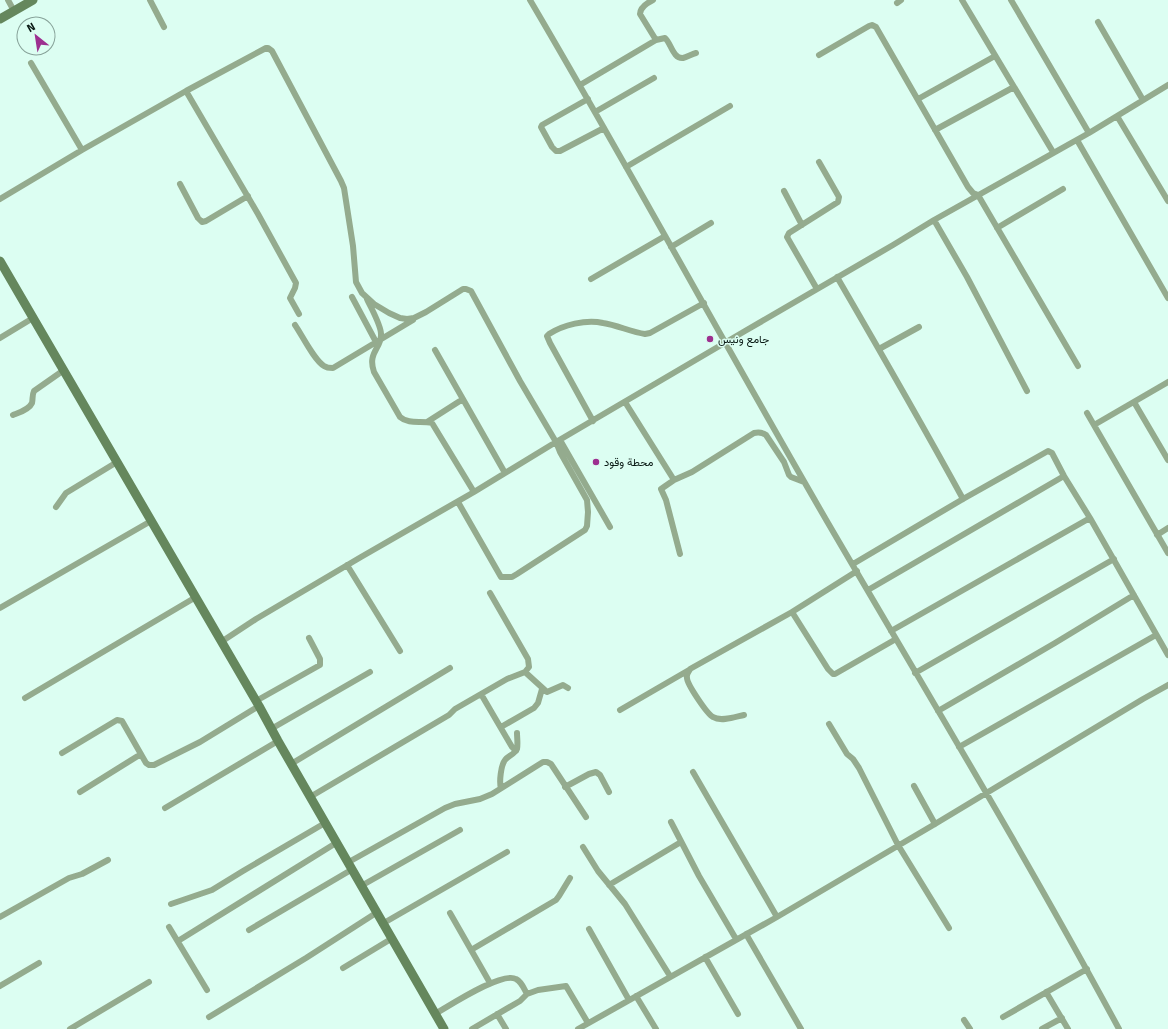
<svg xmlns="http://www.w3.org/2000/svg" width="1168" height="1029" font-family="'Fira Sans',Vazirmatn,sans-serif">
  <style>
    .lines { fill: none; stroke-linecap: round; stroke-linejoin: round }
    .street { stroke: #94ab8e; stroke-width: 6 }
    .secondary { stroke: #65875d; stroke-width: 9 }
    .poi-dot { fill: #9d3090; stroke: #dcfef2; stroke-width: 1.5 }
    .labels { text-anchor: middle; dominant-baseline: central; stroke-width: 3; stroke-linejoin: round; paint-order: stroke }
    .poi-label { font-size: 11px; fill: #081813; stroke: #dcfef2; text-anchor: start }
  </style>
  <rect width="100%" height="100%" fill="#dcfef2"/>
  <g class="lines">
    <!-- street -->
    <path class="street" d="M8,0L14,11
      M150,0L164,27
      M530,0C632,173 727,349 828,523C926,691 1027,858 1119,1029
      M962,0L1053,152
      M1011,0L1089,133
      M897,3L901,0
      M1098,22L1143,100
      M656,40L665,38C671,43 673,59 683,58C687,57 692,54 696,53
      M819,55L869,26L872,25L876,27L968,187L973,193L978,195L1078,366
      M31,63L82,150
      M580,85L656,40L640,14C640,7 647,3 653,0
      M186,91L258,214L296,283L295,288L290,298L299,314
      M588,99L542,125L541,127L552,147L556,151H560L604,128
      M918,99L995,56
      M595,112L654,78
      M1117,116L1168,201
      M935,130L1014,87
      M1077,140L1168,298
      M626,167L730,106
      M180,184L198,218L202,222L206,221L248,196
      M784,191L802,225
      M0,199L82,150L186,91L266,48H268L272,51L341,181L344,188L353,246L356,282L362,293L374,304L389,313L400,318L407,319L414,318L426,312L463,289H466L471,291L520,381L556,442L560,452L587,500L588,512L587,526L585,530L517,574L512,577H501L458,502
      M934,220L967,277L1027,391
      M997,228L1063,189
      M671,247L711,223
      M837,277C880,351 922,424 963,499
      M591,279L665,236
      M817,289L787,237L789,233L838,202L839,197L819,162
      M352,297L376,342
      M367,299C371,308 381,325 381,334C382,348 367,352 374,372L400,417C409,425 422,420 432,423L474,492
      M295,325C302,335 314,360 324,366C327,368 329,368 333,368L413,320
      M0,338L33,318
      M879,349L919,327
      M435,350L505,473
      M625,402L674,480
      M1134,402L1168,460
      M1087,413L1168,553
      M13,415C18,413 29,410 32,403C33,399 32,395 34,391L64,370
      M593,421L550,343L547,336L549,334C563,325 586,319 603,323C617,325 631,332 645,334L650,333L704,303
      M427,422L463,399
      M1094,425L1168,382
      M560,440L610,527
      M56,507L66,493L117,462
      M1157,535L1168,528
      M680,554L666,500L661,489L674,480L692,472L754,433C759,432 762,432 766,435L784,462L789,475L791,477L804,482
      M853,564L963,499L1048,451L1052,453L1064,476L1090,518
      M347,565L400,651
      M868,590L1064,476
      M0,608L151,521
      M792,612L828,669L833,674H835L896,639
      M891,631L1090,518L1168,655
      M221,642L256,619L361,557L474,492L556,442L745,331L893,245L934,220L1089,133L1168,85
      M525,672L547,692L563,685L568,688
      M915,673L1114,559
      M481,694L512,747L516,751
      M25,698L196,597
      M256,701L320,665V659L309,638
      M620,710L689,670
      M938,711L1055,643L1134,595
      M744,715C735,717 721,722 713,717C707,714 687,684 687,678C686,674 689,672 690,669L792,612L857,571
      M829,724L847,754L853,759L859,768L898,845L949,928
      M501,727L534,708L538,703L542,689
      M271,729L370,672
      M959,747L1156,635
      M62,753L117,720L122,721L146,763L149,765H154L200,742L259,706
      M291,764L450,668
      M693,772L777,917
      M914,786L935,824
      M565,787L589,774L596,772L600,775L609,792
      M501,788C499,782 501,765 505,760C508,756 515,754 517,749C518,744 517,737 517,733
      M80,792L141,754
      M310,797L449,715L455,709L507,679L525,672L529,667L528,659L490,593
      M165,808L278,741
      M671,822L699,876L736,939
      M583,847L598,871L625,904L670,976
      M347,863L445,808L455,804L480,799L492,794L543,762H547L551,764L586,817
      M609,885L681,842
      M361,886L460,830
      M171,904L212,890L243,871L325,823
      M450,913L490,983
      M0,917L69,878L82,874L108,860
      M382,924L507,852
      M169,927L207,990
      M589,929L629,1000
      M249,930L351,870
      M746,934L801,1029
      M178,941L336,843
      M471,950L556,900L559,896L570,878
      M705,957L738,1014
      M343,968L391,939
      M0,986L39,963
      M1046,992L1068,1029
      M636,996L656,1029
      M435,1014C449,1006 502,971 516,979C522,982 524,989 527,994
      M497,1014L506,1029
      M209,1017L306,958L376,913
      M1003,1017L1087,969
      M964,1020L970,1029
      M70,1029L149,982
      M472,1029L520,1001L527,994L538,990L566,986L588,1023
      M578,1029L777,917L935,824L1143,699L1168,685
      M1042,1029L1062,1018"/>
    <!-- secondary -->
    <path class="secondary" d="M0,19L33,0
      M0,261L259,706L278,741L444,1029"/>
  </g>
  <!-- markers -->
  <g class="poi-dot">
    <circle cx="710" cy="339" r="4"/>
    <circle cx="596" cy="462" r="4"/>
  </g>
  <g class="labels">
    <!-- poi labels -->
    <g class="poi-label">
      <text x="718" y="339">جامع ونيس</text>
      <text x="604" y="462">محطة وقود</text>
    </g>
  </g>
  <!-- north arrow -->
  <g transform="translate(36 36) rotate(330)"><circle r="19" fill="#dcfef2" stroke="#87a299"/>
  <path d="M0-3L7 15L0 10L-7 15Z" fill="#9d3090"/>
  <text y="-6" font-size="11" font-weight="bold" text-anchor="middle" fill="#081813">N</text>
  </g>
</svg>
